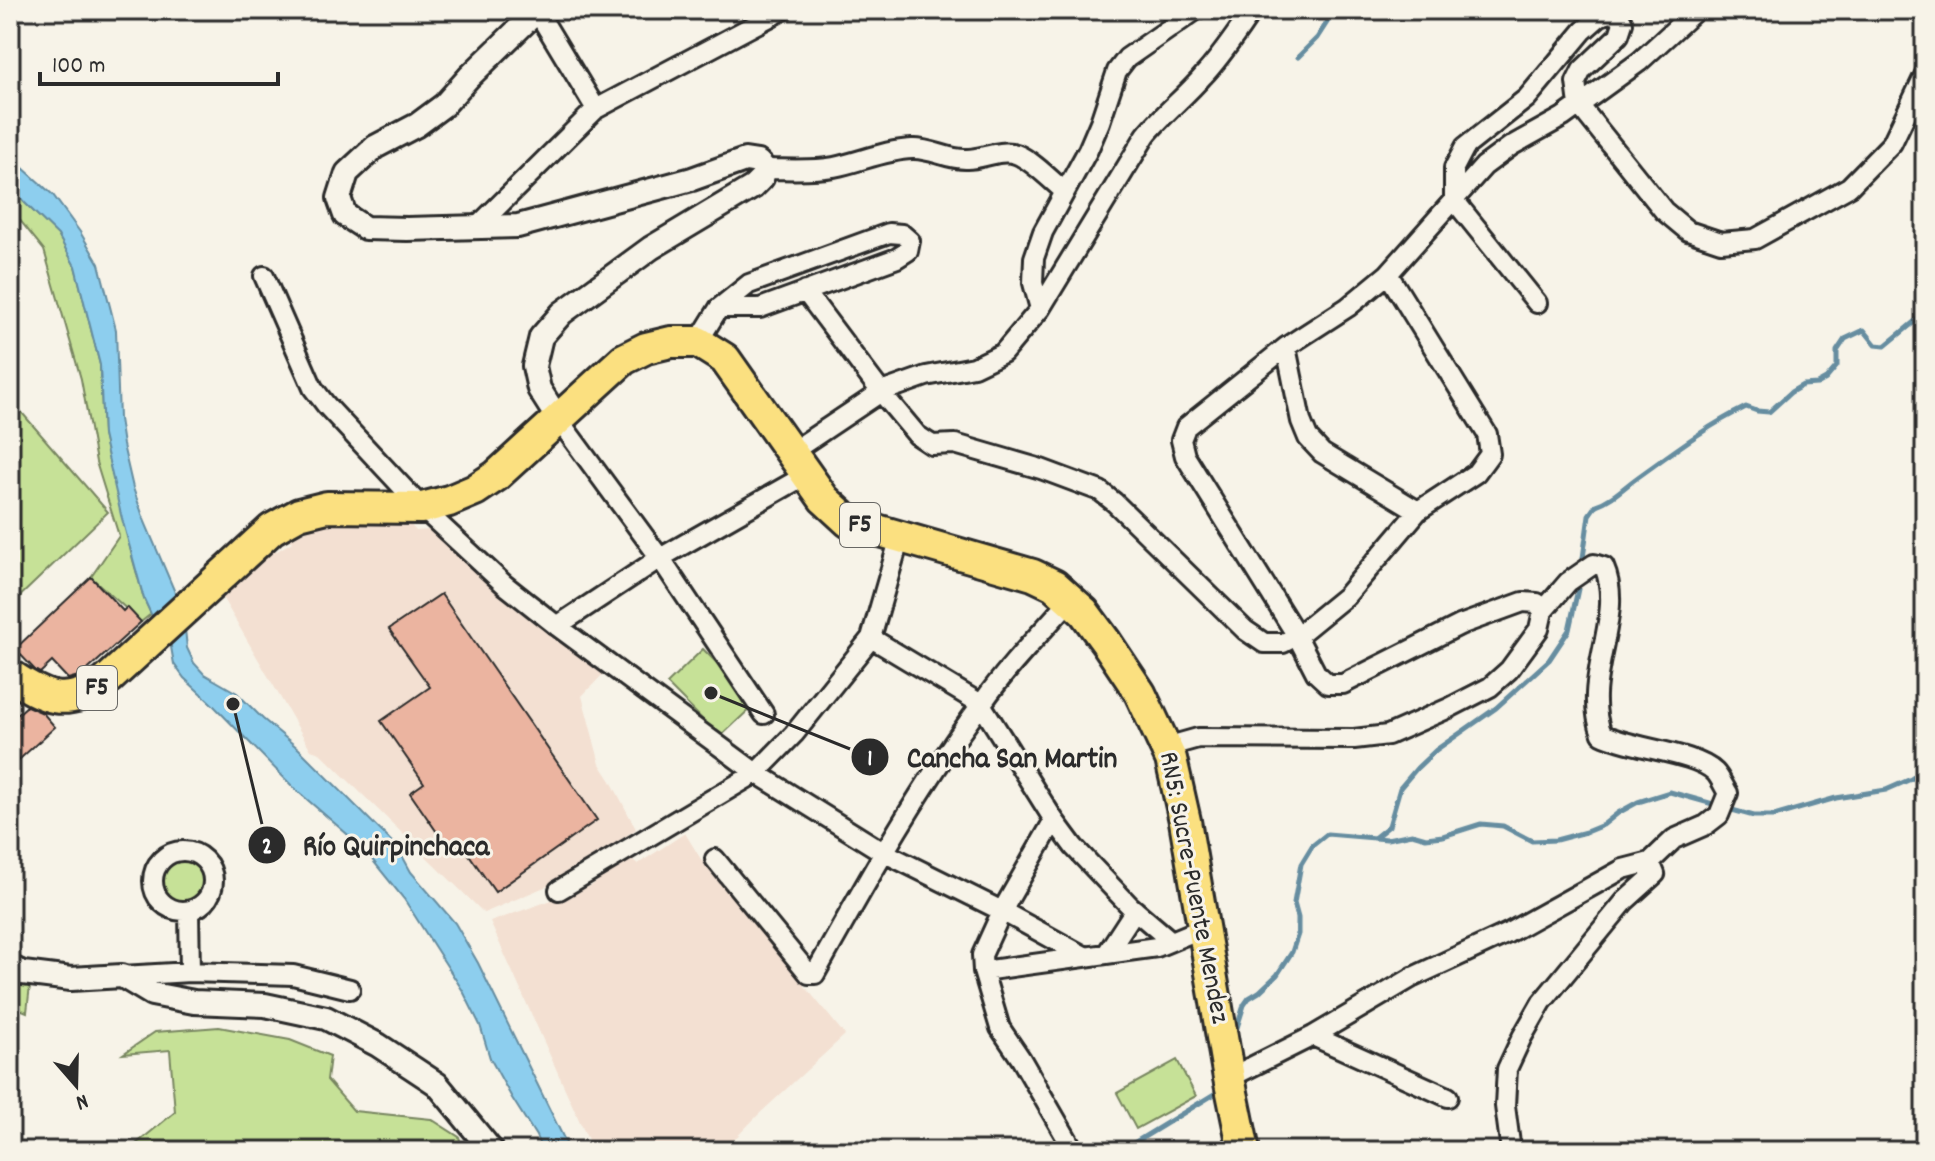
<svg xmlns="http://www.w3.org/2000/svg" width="1935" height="1161" font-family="Dekko,sans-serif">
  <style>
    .built { fill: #f3e0d2 }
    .green { fill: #c6e197; stroke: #788661; stroke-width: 2 }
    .water { fill: #8dceee; stroke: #668da0; stroke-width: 2 }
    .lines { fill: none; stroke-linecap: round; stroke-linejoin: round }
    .stream { stroke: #668da0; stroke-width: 5 }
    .building { fill: #ebb4a0; stroke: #2b2b2b; stroke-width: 2 }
    .minor-casing { stroke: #2b2b2b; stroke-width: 24 }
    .tertiary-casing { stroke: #2b2b2b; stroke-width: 28 }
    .trunk-casing { stroke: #2b2b2b; stroke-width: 36 }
    .minor { stroke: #f7f3e8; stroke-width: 18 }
    .tertiary { stroke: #f7f3e8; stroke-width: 22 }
    .trunk { stroke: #fbe080; stroke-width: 30 }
    .labels { text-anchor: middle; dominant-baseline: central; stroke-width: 6; stroke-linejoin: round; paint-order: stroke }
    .shield { fill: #f7f3e8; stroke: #686764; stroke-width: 2 }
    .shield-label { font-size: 26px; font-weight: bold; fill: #2b2b2b }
    .street-label { font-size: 28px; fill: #2b2b2b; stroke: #f7f3e8 }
    .leader { fill: none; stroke: #2b2b2b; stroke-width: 3 }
    .callout-dot { fill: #2b2b2b; stroke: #f7f3e8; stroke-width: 3 }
    .mark-label { font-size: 24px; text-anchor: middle; font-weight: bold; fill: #fff }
    .callout-label { font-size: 30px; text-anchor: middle; font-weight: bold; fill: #2b2b2b; stroke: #f7f3e8; stroke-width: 6; stroke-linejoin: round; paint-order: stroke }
  </style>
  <rect width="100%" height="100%" fill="#f7f3e8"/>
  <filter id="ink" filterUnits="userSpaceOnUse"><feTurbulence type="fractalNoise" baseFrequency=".0125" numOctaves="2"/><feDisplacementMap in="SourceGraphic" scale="16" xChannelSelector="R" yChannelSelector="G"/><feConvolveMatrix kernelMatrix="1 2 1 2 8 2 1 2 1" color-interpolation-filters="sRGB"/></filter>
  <g filter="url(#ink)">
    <!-- built -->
    <path class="built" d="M407,521L416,531L441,529L498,591L608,669L582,696L600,764L611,781L636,829L568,877L484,913L320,753L311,750L222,597L273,549L277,551L292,542L290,539L321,524L330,522Z
      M685,833L702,861L845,1035L758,1115L723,1151H593L490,922L591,886L629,857L638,864Z"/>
    <!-- green -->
    <path class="green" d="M10,185L24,202L58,235L75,266L100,365L103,435L133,560L144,599L151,614L141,622L91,577L119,536L96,462L81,379L44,250L10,208Z
      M10,399L108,512L12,604L10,603Z
      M703,649L756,703L720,737L667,684Z
      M158 881a25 25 0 1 1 50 0a25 25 0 1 1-50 0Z
      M10,981L30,985L27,1012L10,1005Z
      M219,1027L290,1040L330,1056L327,1080L354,1111L431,1119L459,1137L463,1151H242L236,1143L218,1151H139L136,1144L175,1112L170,1050L123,1054L155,1032Z
      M1177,1060L1196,1096L1136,1129L1117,1093Z"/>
    <!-- water -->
    <path class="water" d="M10,151L22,167L53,195L80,232L99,264L116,330L119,419L123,445L133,488L145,522L174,590L185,629L187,648L194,663L204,674L237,693L263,719L299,749L398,848L411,872L455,923L478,963L570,1151H542L536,1136L512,1098L490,1058L480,1025L463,991L404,899L362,847L295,789L211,703L184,678L174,664L170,641L151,614L144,599L121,515L103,435L100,365L75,266L58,235L24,202L10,185Z"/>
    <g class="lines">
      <!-- stream -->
      <path class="stream" d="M1298,57L1317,38L1335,10
        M1583,558L1589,515L1596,505C1612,500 1624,487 1638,477C1673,452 1707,426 1746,407L1757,411L1769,412L1791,392L1803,385L1817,384L1826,379L1837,366V351L1845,339L1864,330L1876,345L1885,346L1925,313
        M1732,810L1754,816H1774L1836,798L1886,790L1911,779L1925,769
        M1374,838L1389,826L1400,788L1417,768L1436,750L1496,708L1549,660L1569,630L1578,589
        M1235,1034L1244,1005L1249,998L1259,992L1277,975L1292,952L1298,934V918L1294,903L1301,864L1312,846L1327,834L1387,839L1412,834L1426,838L1443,836L1481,824L1503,826L1532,841L1556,840L1586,832L1603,825L1618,813L1638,802L1670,792L1713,804
        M1121,1151L1216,1093L1218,1088"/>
    </g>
    <!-- building -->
    <path class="building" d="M91,577L123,611L127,607L141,622L82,675L68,679L52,662L40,673L35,670L15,649Z
      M441,594L597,820L495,892L461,843L450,851L410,793L424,783L381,721L430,687L389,629Z
      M27,706L43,713L55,727L10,768V721Z"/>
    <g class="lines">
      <defs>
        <path id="minor" d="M537,11L596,109
          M765,169C787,169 812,171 834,167C860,162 885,150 912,149C931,148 948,160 967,159C983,159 999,149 1016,154C1032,160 1052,181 1065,192
          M478,226L596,109L783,10
          M264,276L313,388L326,405L422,508L505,585L557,626L756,773L883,852L1002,911L1084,956
          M805,291L881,392L917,435L932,445L955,444L1041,469L1100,491L1114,502L1245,630L1264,643H1283L1297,636L1346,596L1418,511L1476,473L1490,454L1487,434L1388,274
          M1537,303L1454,200V168L1465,147L1527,98L1583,31L1600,16L1617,11L1623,23L1619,35L1582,70L1576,82L1579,105L1664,211L1688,231L1721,242L1755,239L1849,187L1892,143L1925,74
          M1040,309L1033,283L1034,258L1043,232L1088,150L1100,122L1117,71L1127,58L1196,10
          M698,342L719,308L749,284L889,233L902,234L910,241L908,251L897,258L760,308H719
          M558,419L660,558L764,714
          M790,453L881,392L926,376L974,367L1003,353L1040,309L1146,135C1163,114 1185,97 1203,76C1222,56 1237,32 1253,10
          M1418,511L1322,453L1308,438L1301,421L1286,347L1348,307L1388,274L1484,166L1511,146L1563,117L1639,62L1696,10
          M1543,611L1568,582L1594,564L1604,567C1626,617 1580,679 1602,734C1632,749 1695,752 1715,772C1720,777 1724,787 1728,793L1719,815L1706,825L1674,839L1650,862
          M557,626L660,558L806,475
          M871,638L981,704L1054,820L1074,847L1130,906L1171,941
          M1166,747L1198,738L1354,739L1388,735L1449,708L1490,687L1509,670L1539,629L1543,611L1537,603L1523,602L1460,625L1343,684H1328L1316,673L1297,636L1185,456L1181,440L1186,427L1286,347
          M1054,820L1002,911L982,955L983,971L1000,1028L1021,1059L1074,1151
          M153 881a30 30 0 1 1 60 0a30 30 0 1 1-60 0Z
          M715,859L809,974H815C867,881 919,787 983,702C1009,665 1041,633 1071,599
          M559,890L756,773L794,734L871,638L900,537
          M189,911L190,972
          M1107,953L1135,910
          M983,971L1157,947L1203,928
          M122,976L190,972L293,975L350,989
          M1313,1036L1448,1097
          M1229,1078L1313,1036L1413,977L1508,933L1623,869L1650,862L1655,874L1625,901L1542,1002L1522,1037L1507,1069L1505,1106L1511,1151"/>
        <path id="tertiary" d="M538,10L469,77L444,105L417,125L375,147L347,173L339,198L345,215L365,228L407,229L518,226L692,179L745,160L758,162L765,169L762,178L753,187L651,248L562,313L541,337L534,366L539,389L558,419
          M10,967L23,973L71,979L122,976L152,994L194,1002L265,1005L326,1018L378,1045L437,1084L492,1151"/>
        <path id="trunk" d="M10,675C46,699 65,708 104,683L272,529L299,514L327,507L422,508L449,501L475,490L496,476L624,359L646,348L671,342H698L725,359L824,499L849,522L1033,575L1054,585L1084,612L1106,642L1140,693L1171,759L1185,821L1229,1078L1244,1151"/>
      </defs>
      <!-- minor casing -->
      <use href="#minor" class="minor-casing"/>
      <!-- tertiary casing -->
      <use href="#tertiary" class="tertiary-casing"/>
      <!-- trunk casing -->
      <use href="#trunk" class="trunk-casing"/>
      <!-- minor -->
      <use href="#minor" class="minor"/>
      <!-- tertiary -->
      <use href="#tertiary" class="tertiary"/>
      <!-- trunk -->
      <use href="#trunk" class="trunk"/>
    </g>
  </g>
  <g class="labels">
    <!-- shield labels -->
    <g class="shield">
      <rect x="840" y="503" width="40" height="44" rx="6"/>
      <rect x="77" y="666" width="40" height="44" rx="6"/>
    </g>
    <g class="shield-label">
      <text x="860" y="525">F5</text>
      <text x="97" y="688">F5</text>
    </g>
    <!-- street labels -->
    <g class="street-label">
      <text transform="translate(1192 888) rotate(79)">RN5: Sucre-Puente Mendez</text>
    </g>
  </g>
  <!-- callouts -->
  <path class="leader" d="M711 693L870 757M233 704L267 845"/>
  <g class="callout-dot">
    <circle cx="711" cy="693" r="8"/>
    <circle cx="233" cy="704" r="8"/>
    <circle cx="870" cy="757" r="20"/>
    <circle cx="267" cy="845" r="20"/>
  </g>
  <g class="mark-label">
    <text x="870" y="765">1</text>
    <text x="267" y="853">2</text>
  </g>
  <g class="callout-label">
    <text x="1012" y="767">Cancha San Martin</text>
    <text x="396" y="855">Río Quirpinchaca</text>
  </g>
  <!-- margin -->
  <rect width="1935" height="1161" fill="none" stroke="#f7f3e8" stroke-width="40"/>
  <rect x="20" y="20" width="1895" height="1121" fill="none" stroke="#2b2b2b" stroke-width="3" filter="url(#ink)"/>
  <!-- north arrow -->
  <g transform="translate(76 1085) rotate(160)" stroke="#f7f3e8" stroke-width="6" paint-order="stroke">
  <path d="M0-6L14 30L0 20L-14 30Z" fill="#2b2b2b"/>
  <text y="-12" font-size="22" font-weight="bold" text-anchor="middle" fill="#2b2b2b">N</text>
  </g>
  <!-- scale -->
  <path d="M40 72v12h238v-12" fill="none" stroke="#2b2b2b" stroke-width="4"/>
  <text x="52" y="72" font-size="24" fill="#2b2b2b" stroke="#f7f3e8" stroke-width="6" paint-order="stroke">100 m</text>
</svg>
